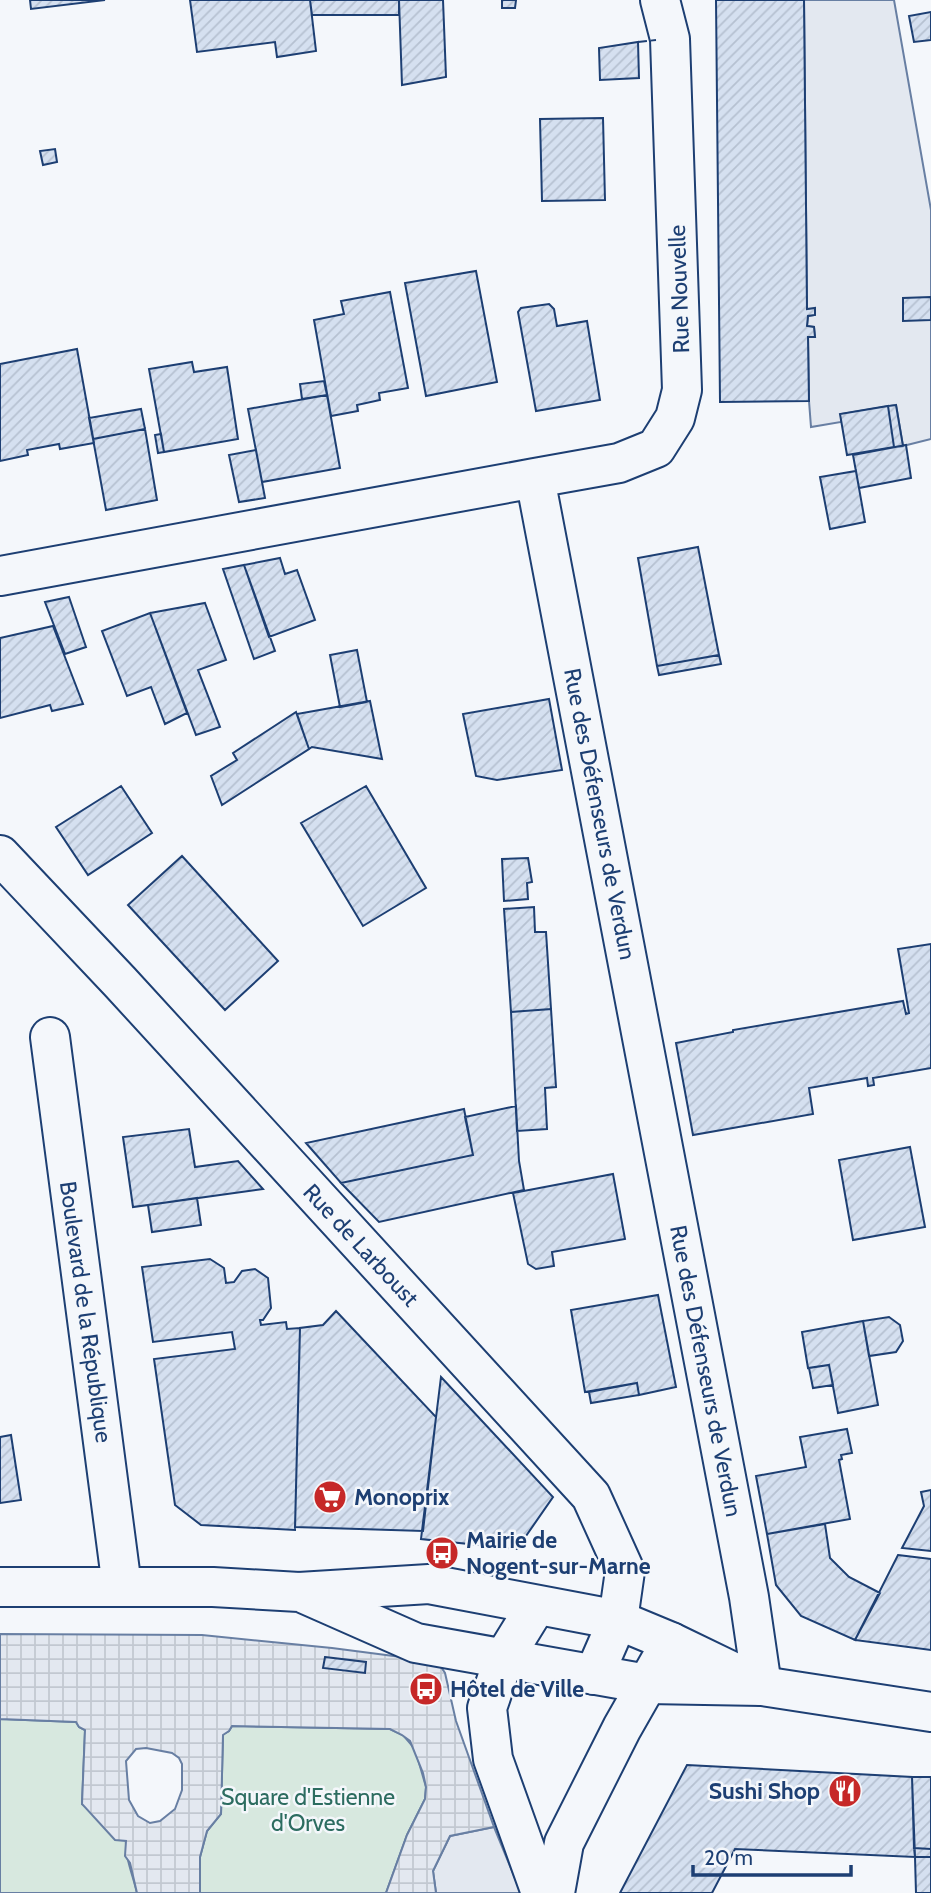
<svg xmlns="http://www.w3.org/2000/svg" width="931" height="1893" font-family="Cabin,sans-serif">
  <style>
    .park { fill: #d7e8df; stroke: #687fa3; stroke-width: 2 }
    .parking { fill: #e3e8f0; stroke: #687fa3; stroke-width: 2 }
    .plaza { fill: url(#plaza-grid); stroke: #687fa3; stroke-width: 2; fill-rule: evenodd }
    .building { fill: url(#building-hatch); stroke: #1d3f73; stroke-width: 2 }
    .lines { fill: none; stroke-linecap: round; stroke-linejoin: round }
    .street-casing { stroke: #1d3f73; stroke-width: 42 }
    .secondary-casing { stroke: #1d3f73; stroke-width: 42 }
    .street { stroke: #f4f7fb; stroke-width: 38 }
    .secondary { stroke: #f4f7fb; stroke-width: 38 }
    .fence { stroke: #1d3f73; stroke-width: 2; stroke-dasharray: 9 3.5; stroke-linecap: butt }
    .labels { text-anchor: middle; dominant-baseline: central; stroke-width: 5; stroke-linejoin: round; paint-order: stroke }
    .street-label { font-size: 23px; fill: #1d3f73; stroke: #f4f7fb }
    .poi-label { font-size: 23px; font-weight: bold; fill: #1d3f73; stroke: #f4f7fb; text-anchor: start }
    .park-label { font-size: 23px; fill: #2c6c60; stroke: #f4f7fb }
  </style>
  <defs>
    <pattern id="plaza-grid" width="8" height="8" patternUnits="userSpaceOnUse" patternTransform="scale(1.75)"><rect width="8" height="8" fill="#e3e8f0"/><path d="M0 4h8M4 0v8" fill="none" stroke="#c2c8d1"/></pattern>
    <pattern id="building-hatch" width="6" height="6" patternUnits="userSpaceOnUse" patternTransform="scale(1.75)"><rect width="6" height="6" fill="#d5e0f0"/><path d="M-1 1l2-2M0 6l6-6M5 7l2-2" fill="none" stroke="#b6c1d1"/></pattern>
  </defs>
  <rect width="100%" height="100%" fill="#f4f7fb"/>
  <!-- park -->
  <path class="park" d="M0,1719L76,1722L79,1727L85,1730L82,1804L126,1840C125,1858 133,1875 137,1893H0Z
    M232,1726L390,1729L403,1735L415,1749L426,1787L425,1799L407,1835L386,1893H200V1857L207,1831L221,1814L223,1734L229,1731Z"/>
  <!-- parking -->
  <path class="parking" d="M804,0H894L931,210V439L903,446L896,405L841,414V422L811,427L809,401L808,337H815L814,327L807,326L808,316L815,315V309H807Z
    M494,1827L521,1893H436L433,1871L450,1836Z"/>
  <!-- plaza -->
  <path class="plaza" d="M0,1634L202,1635L332,1648L432,1661L439,1664L445,1673L456,1721L494,1827L450,1836L433,1871L436,1893H386L407,1835L425,1799L426,1787L423,1773L410,1741L402,1735L390,1729L232,1726L229,1731L223,1735L221,1814L207,1831L200,1857V1893H137L130,1863L125,1856L126,1841L115,1840L82,1804L85,1730L79,1727L76,1722L0,1719ZM146,1748L172,1753L179,1758L182,1764V1790L175,1809L160,1821L150,1823L138,1816L129,1800L126,1761L136,1749Z"/>
  <!-- building -->
  <path class="building" d="M30,0H105L31,9Z
    M190,0H310L316,51L277,57L275,42L197,52Z
    M310,0H399V15H312Z
    M399,0H443L446,77L402,85Z
    M502,0H516L515,8H502Z
    M716,0H804L807,309L815,308V315L808,316L807,326L814,327L815,337H808L809,401L720,402Z
    M931,12V40L914,42L909,16Z
    M638,42L639,78L600,80L599,48Z
    M603,118L605,200L542,201L540,119Z
    M55,149L57,162L43,165L40,151Z
    M476,271L497,382L426,396L405,283Z
    M390,292L408,388L379,393L380,400L357,405L358,411L331,416L314,320L344,314L341,301Z
    M931,297V320L903,321V298Z
    M549,304L554,309L557,326L587,321L600,400L536,411L518,312L521,308Z
    M77,349L94,443L60,449L59,444L27,450L28,455L0,461V364Z
    M192,362L194,372L227,367L238,439L164,452L149,369Z
    M324,381L327,395L302,399L300,384Z
    M327,395L340,468L262,482L248,409Z
    M896,405L903,446L894,447L888,406Z
    M888,406L894,447L847,455L840,414Z
    M141,409L145,429L93,439L89,418Z
    M145,429L157,500L106,510L93,439Z
    M161,434L164,452L158,453L155,435Z
    M906,445L911,478L859,488L853,455Z
    M256,450L265,498L239,502L229,455Z
    M856,471L865,522L830,529L820,477Z
    M698,547L719,655L657,666L638,558Z
    M280,558L285,574L297,570L315,620L269,637L244,565Z
    M244,565L275,651L254,659L223,569Z
    M69,597L86,647L65,654L45,602Z
    M205,603L226,660L198,670L220,727L196,735L150,613Z
    M150,613L187,713L165,724L151,687L127,696L102,631Z
    M53,626L83,704L52,711L50,705L0,718V638Z
    M357,650L367,702L340,707L330,655Z
    M719,655L721,664L659,675L657,666Z
    M549,699L562,770L497,780L476,776L463,714Z
    M370,701L382,759L312,747L309,749L297,714Z
    M296,712L309,749L222,805L211,776L237,760L233,753Z
    M121,786L152,833L88,875L56,827Z
    M366,786L426,888L363,926L301,823Z
    M182,856L278,961L225,1010L128,905Z
    M528,858L532,882L527,883L528,899L504,901L502,859Z
    M534,907L535,932H546L551,1009L511,1012L504,909Z
    M931,944V1068L873,1078L874,1085L868,1086L867,1078L809,1088L813,1114L693,1135L676,1043L733,1032V1030L903,1001L906,1014L909,1013L898,949Z
    M551,1009L556,1087L545,1088L547,1129L517,1131L511,1012Z
    M516,1106L519,1161L524,1190L379,1222L341,1183L473,1155L465,1117Z
    M464,1109L473,1155L341,1183L306,1143Z
    M189,1129L195,1167L238,1161L263,1189L133,1207L123,1137Z
    M910,1147L925,1227L853,1240L839,1160Z
    M613,1174L625,1239L552,1252L554,1266L536,1269L528,1264L513,1193Z
    M197,1198L201,1225L152,1232L148,1205Z
    M210,1259L224,1268L226,1283L234,1282L242,1271L255,1269L268,1278L271,1308L263,1320H260L261,1325L286,1322L287,1329L300,1328L295,1530L201,1525L175,1505L154,1359L235,1349L232,1332L153,1342L142,1267Z
    M658,1295L676,1387L639,1395L637,1383L585,1392L571,1310Z
    M336,1311L436,1417L423,1531L295,1527L300,1328L323,1325Z
    M889,1317L900,1325L903,1341L896,1352L869,1356L863,1321Z
    M863,1321L878,1405L838,1413L829,1365L808,1368L802,1332Z
    M829,1365L833,1385L813,1388L809,1368Z
    M441,1377L553,1497L517,1549L421,1539Z
    M637,1383L639,1395L591,1403L589,1392Z
    M847,1429L852,1453L841,1455L842,1459L839,1460L850,1519L767,1534L756,1476L806,1467L800,1437Z
    M11,1435L21,1500L0,1503V1437Z
    M931,1490V1551L902,1548L924,1506L921,1492Z
    M825,1524L830,1558L849,1577L880,1593L855,1640L801,1616L776,1585L767,1534Z
    M898,1555L931,1559V1650L855,1640Z
    M325,1657L366,1662L365,1673L323,1668Z
    M687,1765L912,1777L915,1857L735,1849L712,1893H620Z
    M912,1777H931V1849L914,1848Z
    M914,1848L931,1849V1857H915Z
    M915,1857H931V1893H916Z"/>
  <g class="lines">
    <defs>
      <path id="street" d="M535,478L619,463L656,448L675,418L682,390L670,39L660,0
        M0,576L535,478L749,1597L762,1686
        M0,855L120,982L591,1496L625,1571L618,1620L594,1675
        M50,1037L122,1587
        M536,1606L504,1658L487,1708L493,1759L541,1893
        M555,1893L564,1843L622,1728L671,1642"/>
      <path id="secondary" d="M0,1587H213L299,1592L429,1584L618,1620L671,1642L762,1686
        M305,1594L416,1643L647,1684L762,1686L931,1712"/>
    </defs>
    <!-- street casing -->
    <use href="#street" class="street-casing"/>
    <!-- secondary casing -->
    <use href="#secondary" class="secondary-casing"/>
    <!-- street -->
    <use href="#street" class="street"/>
    <!-- secondary -->
    <use href="#secondary" class="secondary"/>
    <!-- fence -->
    <path class="fence" d="M638,42L656,40"/>
  </g>
  <!-- icons -->
  <defs>
    <symbol id="supermarket-disc" viewBox="-11 -11 22 22"><circle r="9.5" fill="#c62828" stroke="#f4f7fb"/><path d="M-6-5.5h2.5l.6 2H6L4.5 2H-2.5L-4.4-4H-6ZM-1.5 3.2a1.3 1.3 0 1 0 .1 0ZM3 3.2a1.3 1.3 0 1 0 .1 0Z" fill="#fff"/></symbol>
    <symbol id="bus-disc" viewBox="-11 -11 22 22"><circle r="9.5" fill="#c62828" stroke="#f4f7fb"/><path d="M-5-6H5V4H4V6H2V4H-2V6H-4V4H-5ZM-3.5-4V0h7V-4ZM-3.5 1.2v1.5H-2V1.2ZM2 1.2v1.5H3.5V1.2Z" fill="#fff"/></symbol>
    <symbol id="restaurant-disc" viewBox="-11 -11 22 22"><circle r="9.5" fill="#c62828" stroke="#f4f7fb"/><path d="M-5-6h1v4h1v-4h1v4h1v-4h1v5L-1.5 .5V6h-2V.5L-5-1ZM5-6V6H3V1.5H1.5Q1.5-4 5-6Z" fill="#fff"/></symbol>
  </defs>
  <g fill-rule="evenodd">
    <use href="#supermarket-disc" x="311" y="1478" width="38" height="38"/>
    <use href="#bus-disc" x="423" y="1534" width="38" height="38"/>
    <use href="#bus-disc" x="407" y="1670" width="38" height="38"/>
    <use href="#restaurant-disc" x="826" y="1772" width="38" height="38"/>
  </g>
  <g class="labels">
    <!-- street labels -->
    <g class="street-label">
      <text transform="translate(679 289) rotate(-92)">Rue Nouvelle</text>
      <text transform="translate(600 814) rotate(79)">Rue des Défenseurs de Verdun</text>
      <text transform="translate(361 1245) rotate(47)">Rue de Larboust</text>
      <text transform="translate(86 1312) rotate(82)">Boulevard de la République</text>
      <text transform="translate(706 1371) rotate(79)">Rue des Défenseurs de Verdun</text>
    </g>
    <!-- poi labels -->
    <g class="poi-label">
      <text x="354" y="1497">Monoprix</text>
      <text x="466" y="1540">Mairie de<tspan x="466" dy="26">Nogent-sur-Marne</tspan></text>
      <text x="450" y="1689">Hôtel de Ville</text>
      <text x="820" y="1791" text-anchor="end">Sushi Shop</text>
    </g>
    <!-- park labels -->
    <g class="park-label">
      <text x="308" y="1797">Square d'Estienne<tspan x="308" dy="26">d'Orves</tspan></text>
    </g>
  </g>
  <!-- scale -->
  <path d="M693 1865v10h158v-10" fill="none" stroke="#1d3f73" stroke-width="3.5"/>
  <text x="704" y="1865" font-size="21" fill="#1d3f73" stroke="#f4f7fb" stroke-width="5" paint-order="stroke">20 m</text>
</svg>
